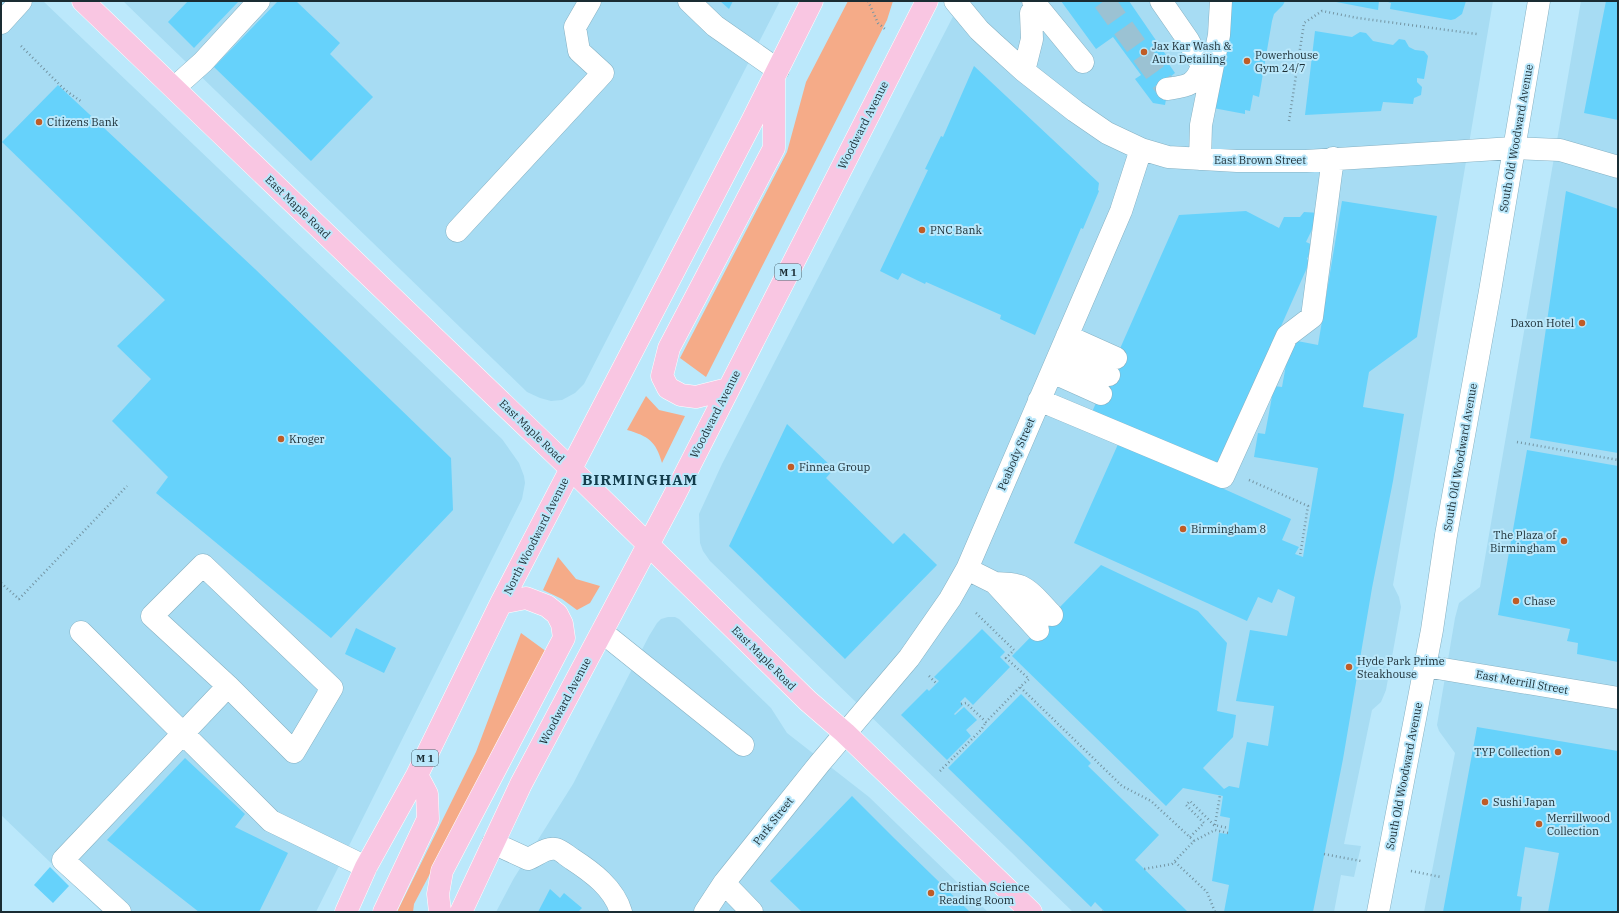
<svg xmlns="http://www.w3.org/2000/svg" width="1619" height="913" font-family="'IBM Plex Serif',serif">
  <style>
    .built { fill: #a7dcf3 }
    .grass { fill: #f5ab88 }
    .building { fill: #66d2fb }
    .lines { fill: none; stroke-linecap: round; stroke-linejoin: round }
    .minor-tunnel { stroke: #9bc2d3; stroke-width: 22; stroke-dasharray: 22 11; stroke-linecap: butt }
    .minor-casing { stroke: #86b1c3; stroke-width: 23 }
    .major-casing { stroke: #fff; stroke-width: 23 }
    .path { stroke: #7495a3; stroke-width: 2.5; stroke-dasharray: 1 3; stroke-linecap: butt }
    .minor { stroke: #fff; stroke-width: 22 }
    .major { stroke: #f9c6e2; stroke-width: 22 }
    .poi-dot { fill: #c05c26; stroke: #bbe8fb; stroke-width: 1.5 }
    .labels { text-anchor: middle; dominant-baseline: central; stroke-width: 4; stroke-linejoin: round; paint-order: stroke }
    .shield { fill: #bbe8fb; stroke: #4a646f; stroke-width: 1 }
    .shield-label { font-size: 10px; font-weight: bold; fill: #1a2c33 }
    .poi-label { font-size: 11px; fill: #1a2c33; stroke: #bbe8fb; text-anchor: start }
    .street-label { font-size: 11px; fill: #1a2c33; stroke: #bbe8fb }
    .district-label { font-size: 15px; font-weight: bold; letter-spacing: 1px; fill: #133d4c; stroke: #bbe8fb }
  </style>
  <rect width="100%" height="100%" fill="#bbe8fb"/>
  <!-- built -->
  <path class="built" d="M1,1H43L502,439L519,463L524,476L525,483L522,499L316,912H102L1,815Z
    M123,1H780L584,384L575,393L562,400L551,401L540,398L527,392Z
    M961,1H1493L1458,209L1393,585L1399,597L1401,607L1386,690L1381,702L1372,710L1344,844L1361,846L1354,877L1341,875L1334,912H1073L710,561L703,551L700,543L699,514L722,464Z
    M1581,1H1618V912H1424L1455,753L1439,731L1437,725L1455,618L1459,603L1480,587Z
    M668,617H675L679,619L771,708L787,733L869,797L988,912H496L514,878L573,784L649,636L657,623L661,619Z"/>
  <!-- grass -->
  <path class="grass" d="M848,1H893L887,20L706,377L680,358L787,152L806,82Z
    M646,396L659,410L685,416L662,463C656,441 648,436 627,430Z
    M558,557L576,579L600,586L590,603L577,610L562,599L543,590Z
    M521,633L547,652L414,904L413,912H397L476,752Z"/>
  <!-- building -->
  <path class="building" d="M188,1H239L194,48L168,22Z
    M278,1H296L340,43L330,54L373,97L311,161L214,67Z
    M720,1H733L729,9Z
    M1061,1H1129L1166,55L1164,57L1175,73L1170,77L1165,105L1153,103L1135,79L1141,75L1113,37L1096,49Z
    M1231,1H1285L1283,5L1274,14L1272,21L1259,97L1253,95L1250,111L1245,110V114L1213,108Z
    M1331,1H1379L1378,10Z
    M1385,1H1466L1462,14L1455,19L1451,20L1390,9L1391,3Z
    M1606,1H1618V120L1584,113Z
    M1315,31L1352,37L1360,32L1366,33L1373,41L1393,45L1399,39L1405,40L1409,47L1415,50L1424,51L1428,56L1424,79L1417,78V82L1422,87L1421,95L1414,98L1413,104L1383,102L1381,111L1305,115Z
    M974,66L1099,183L1098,190L1099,191L1083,229L1081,228L1035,335L1000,319L1001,315L926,282L925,284L902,273L898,280L880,271L928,170L925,169L941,136L943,137Z
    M58,85L255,269L451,458L453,510L331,638L156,493L168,477L112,421L151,379L117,346L165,300L2,142Z
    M1566,191L1618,209V453L1530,438Z
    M1342,201L1437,216L1417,337L1369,372L1363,407L1404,414L1393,481L1372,588L1343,759L1313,912H1224L1229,885L1212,881L1219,833L1228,834L1230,818L1220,816L1223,796L1183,788L1166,806L1012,656L1101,565L1198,611L1227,643L1217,711L1236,715L1233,737L1203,768L1224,789L1229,786L1239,788L1247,742L1268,746L1274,706L1236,701L1250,630L1287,636L1295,597L1278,589L1272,603L1258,597L1247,621L1074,543L1119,442L1291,519L1282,540L1299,547L1295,554L1303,557L1318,468L1254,457L1258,433L1265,434L1274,386L1282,387L1289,348L1292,340L1318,345Z
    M1246,211L1279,228L1284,217H1300L1304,212L1320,213L1306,242L1313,245L1307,259L1310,261L1218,468L1092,412L1179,215Z
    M787,424L834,469L826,478L893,544L904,533L937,565L845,659L729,546Z
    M1527,450L1618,466V662L1577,654L1578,643L1567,641L1570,629L1498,615Z
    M356,628L396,648L384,673L345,654Z
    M982,629L1005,652L1000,657L1010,667L973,705L965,697L960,702L963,705L954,714L955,715L964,707L977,720L966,730L971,736L947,760L901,715L927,689L929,691L939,681L934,677Z
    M1021,694L1091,763L1088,766L1159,835L1135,860L1188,912H1105L1095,902L1091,907L948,768Z
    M1477,727L1618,751V912H1548L1559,853L1525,847L1517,896L1522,897L1520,912H1443Z
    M185,758L245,814L235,827L288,853L259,912H199L107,840Z
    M852,796L894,838L970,912H802L770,881Z
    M50,867L69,886L53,903L34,885Z
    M550,889L560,898L564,893L582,908L578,912H538Z"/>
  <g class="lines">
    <!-- minor-tunnel -->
    <path class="minor-tunnel" d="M1104,1L1167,89"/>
    <defs>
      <path id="minor" d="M689,1L715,26L778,70
        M955,1L979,30L993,43L1024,71L1075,111L1107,133L1141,149L1168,157L1237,161H1306L1513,148L1560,150L1618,167
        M1033,1L1083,62
        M1161,1L1188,40L1202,66C1195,86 1187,86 1167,89
        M1,23L21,1
        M1024,71L1032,39L1031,13L1036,5
        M174,88L203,62L259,1
        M1200,159L1201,125L1219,35L1221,1
        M457,231L603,73L579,51L575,27L590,1
        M1067,336L1116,358
        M1060,353L1109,375
        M1052,372L1101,394
        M1039,400L1223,477L1287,336L1312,317L1333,158
        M967,569L995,583L1038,630
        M995,583C1003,584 1012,583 1020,586C1032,591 1043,606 1052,615
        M81,632L271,821L366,867
        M602,632L743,745
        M1425,666L1618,698
        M493,843L528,859C537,856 545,847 556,849C561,850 567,856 572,859C592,872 614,888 621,912
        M724,883L752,912
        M120,912L63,860L228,686L152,616L203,565L332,688L294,752L228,686
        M705,912L724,883L820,763L909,658L950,599L967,569L1121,211L1141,149
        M1378,912L1432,630L1446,535L1490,291L1539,1"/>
      <path id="major" d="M83,1L571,469L808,701L845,733L1031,912
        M728,389L696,397L681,395L668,388L662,376L669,348L774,148V81
        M346,912L366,867L417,775L501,603L752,121L812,1
        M384,912L428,819L427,794L417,775
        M440,912L438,894L442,871L564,638L562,624L557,614L547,606L526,598L501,603
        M461,912L521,784L673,498L927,1"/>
    </defs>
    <!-- minor casing -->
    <use href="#minor" class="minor-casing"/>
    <!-- major casing -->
    <use href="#major" class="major-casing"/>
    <!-- path -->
    <path class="path" d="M868,1L878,23L885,29
      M21,46L65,90L82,102
      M1289,121L1304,23L1322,11L1358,18L1477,34
      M1517,442L1618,460
      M1249,480L1308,506L1300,556
      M1,583L19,599L127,486
      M976,613L1014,650L1006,658L1029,679L1020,687L1122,786L1151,801L1194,841L1172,864L1144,869
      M929,676L937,684
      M961,704L966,703L986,722L1020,687
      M940,771L981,730L986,722
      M1215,825L1220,795
      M1190,837L1204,823L1186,805L1190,801L1214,825L1228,828
      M1194,841L1215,830L1228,833
      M1324,854L1361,861
      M1175,862L1207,892L1215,912
      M1411,871L1441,877
      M1103,912L1104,911"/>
    <!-- minor -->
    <use href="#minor" class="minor"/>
    <!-- major -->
    <use href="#major" class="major"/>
  </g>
  <!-- markers -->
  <g class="poi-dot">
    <circle cx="1144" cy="52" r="4"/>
    <circle cx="1247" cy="61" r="4"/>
    <circle cx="39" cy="122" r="4"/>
    <circle cx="922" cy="230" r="4"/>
    <circle cx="1582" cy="323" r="4"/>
    <circle cx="281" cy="439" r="4"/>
    <circle cx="791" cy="467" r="4"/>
    <circle cx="1183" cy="529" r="4"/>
    <circle cx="1564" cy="541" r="4"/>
    <circle cx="1516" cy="601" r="4"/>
    <circle cx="1349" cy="667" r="4"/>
    <circle cx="1558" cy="752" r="4"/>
    <circle cx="1485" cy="802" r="4"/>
    <circle cx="1539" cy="824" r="4"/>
    <circle cx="931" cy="893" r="4"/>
  </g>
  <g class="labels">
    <!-- shield labels -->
    <g class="shield">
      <rect x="775" y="264" width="26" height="16" rx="3"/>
      <rect x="412" y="750" width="26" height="16" rx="3"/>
    </g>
    <g class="shield-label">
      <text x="788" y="272">M 1</text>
      <text x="425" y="758">M 1</text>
    </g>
    <!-- poi labels -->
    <g class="poi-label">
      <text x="1152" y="46">Jax Kar Wash &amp;<tspan x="1152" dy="13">Auto Detailing</tspan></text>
      <text x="1255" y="55">Powerhouse<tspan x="1255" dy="13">Gym 24/7</tspan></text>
      <text x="47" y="122">Citizens Bank</text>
      <text x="930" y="230">PNC Bank</text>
      <text x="1574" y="323" text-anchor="end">Daxon Hotel</text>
      <text x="289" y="439">Kroger</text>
      <text x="799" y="467">Finnea Group</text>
      <text x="1191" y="529">Birmingham 8</text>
      <text x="1556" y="535" text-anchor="end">The Plaza of<tspan x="1556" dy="13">Birmingham</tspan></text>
      <text x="1524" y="601">Chase</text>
      <text x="1357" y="661">Hyde Park Prime<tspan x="1357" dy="13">Steakhouse</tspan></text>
      <text x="1550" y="752" text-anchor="end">TYP Collection</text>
      <text x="1493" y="802">Sushi Japan</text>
      <text x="1547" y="818">Merrillwood<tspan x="1547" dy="13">Collection</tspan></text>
      <text x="939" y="887">Christian Science<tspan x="939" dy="13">Reading Room</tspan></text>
    </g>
    <!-- street labels -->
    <g class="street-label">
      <text transform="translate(863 125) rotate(-63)">Woodward Avenue</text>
      <text transform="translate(1516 138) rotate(-80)">South Old Woodward Avenue</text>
      <text x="1260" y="160">East Brown Street</text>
      <text transform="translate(298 207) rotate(44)">East Maple Road</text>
      <text transform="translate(715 414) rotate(-63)">Woodward Avenue</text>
      <text transform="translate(532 431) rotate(44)">East Maple Road</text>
      <text transform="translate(1016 454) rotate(-67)">Peabody Street</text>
      <text transform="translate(1460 457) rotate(-80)">South Old Woodward Avenue</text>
      <text transform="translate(536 536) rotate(-63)">North Woodward Avenue</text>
      <text transform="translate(764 658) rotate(45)">East Maple Road</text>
      <text transform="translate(1522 682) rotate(10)">East Merrill Street</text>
      <text transform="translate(565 701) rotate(-62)">Woodward Avenue</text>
      <text transform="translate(1404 776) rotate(-79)">South Old Woodward Avenue</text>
      <text transform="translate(773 821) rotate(-52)">Park Street</text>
    </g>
    <!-- district labels -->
    <g class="district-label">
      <text x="640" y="479">BIRMINGHAM</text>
    </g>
  </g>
  <!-- border -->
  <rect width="1619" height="913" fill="none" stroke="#1a2c33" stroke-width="4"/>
</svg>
